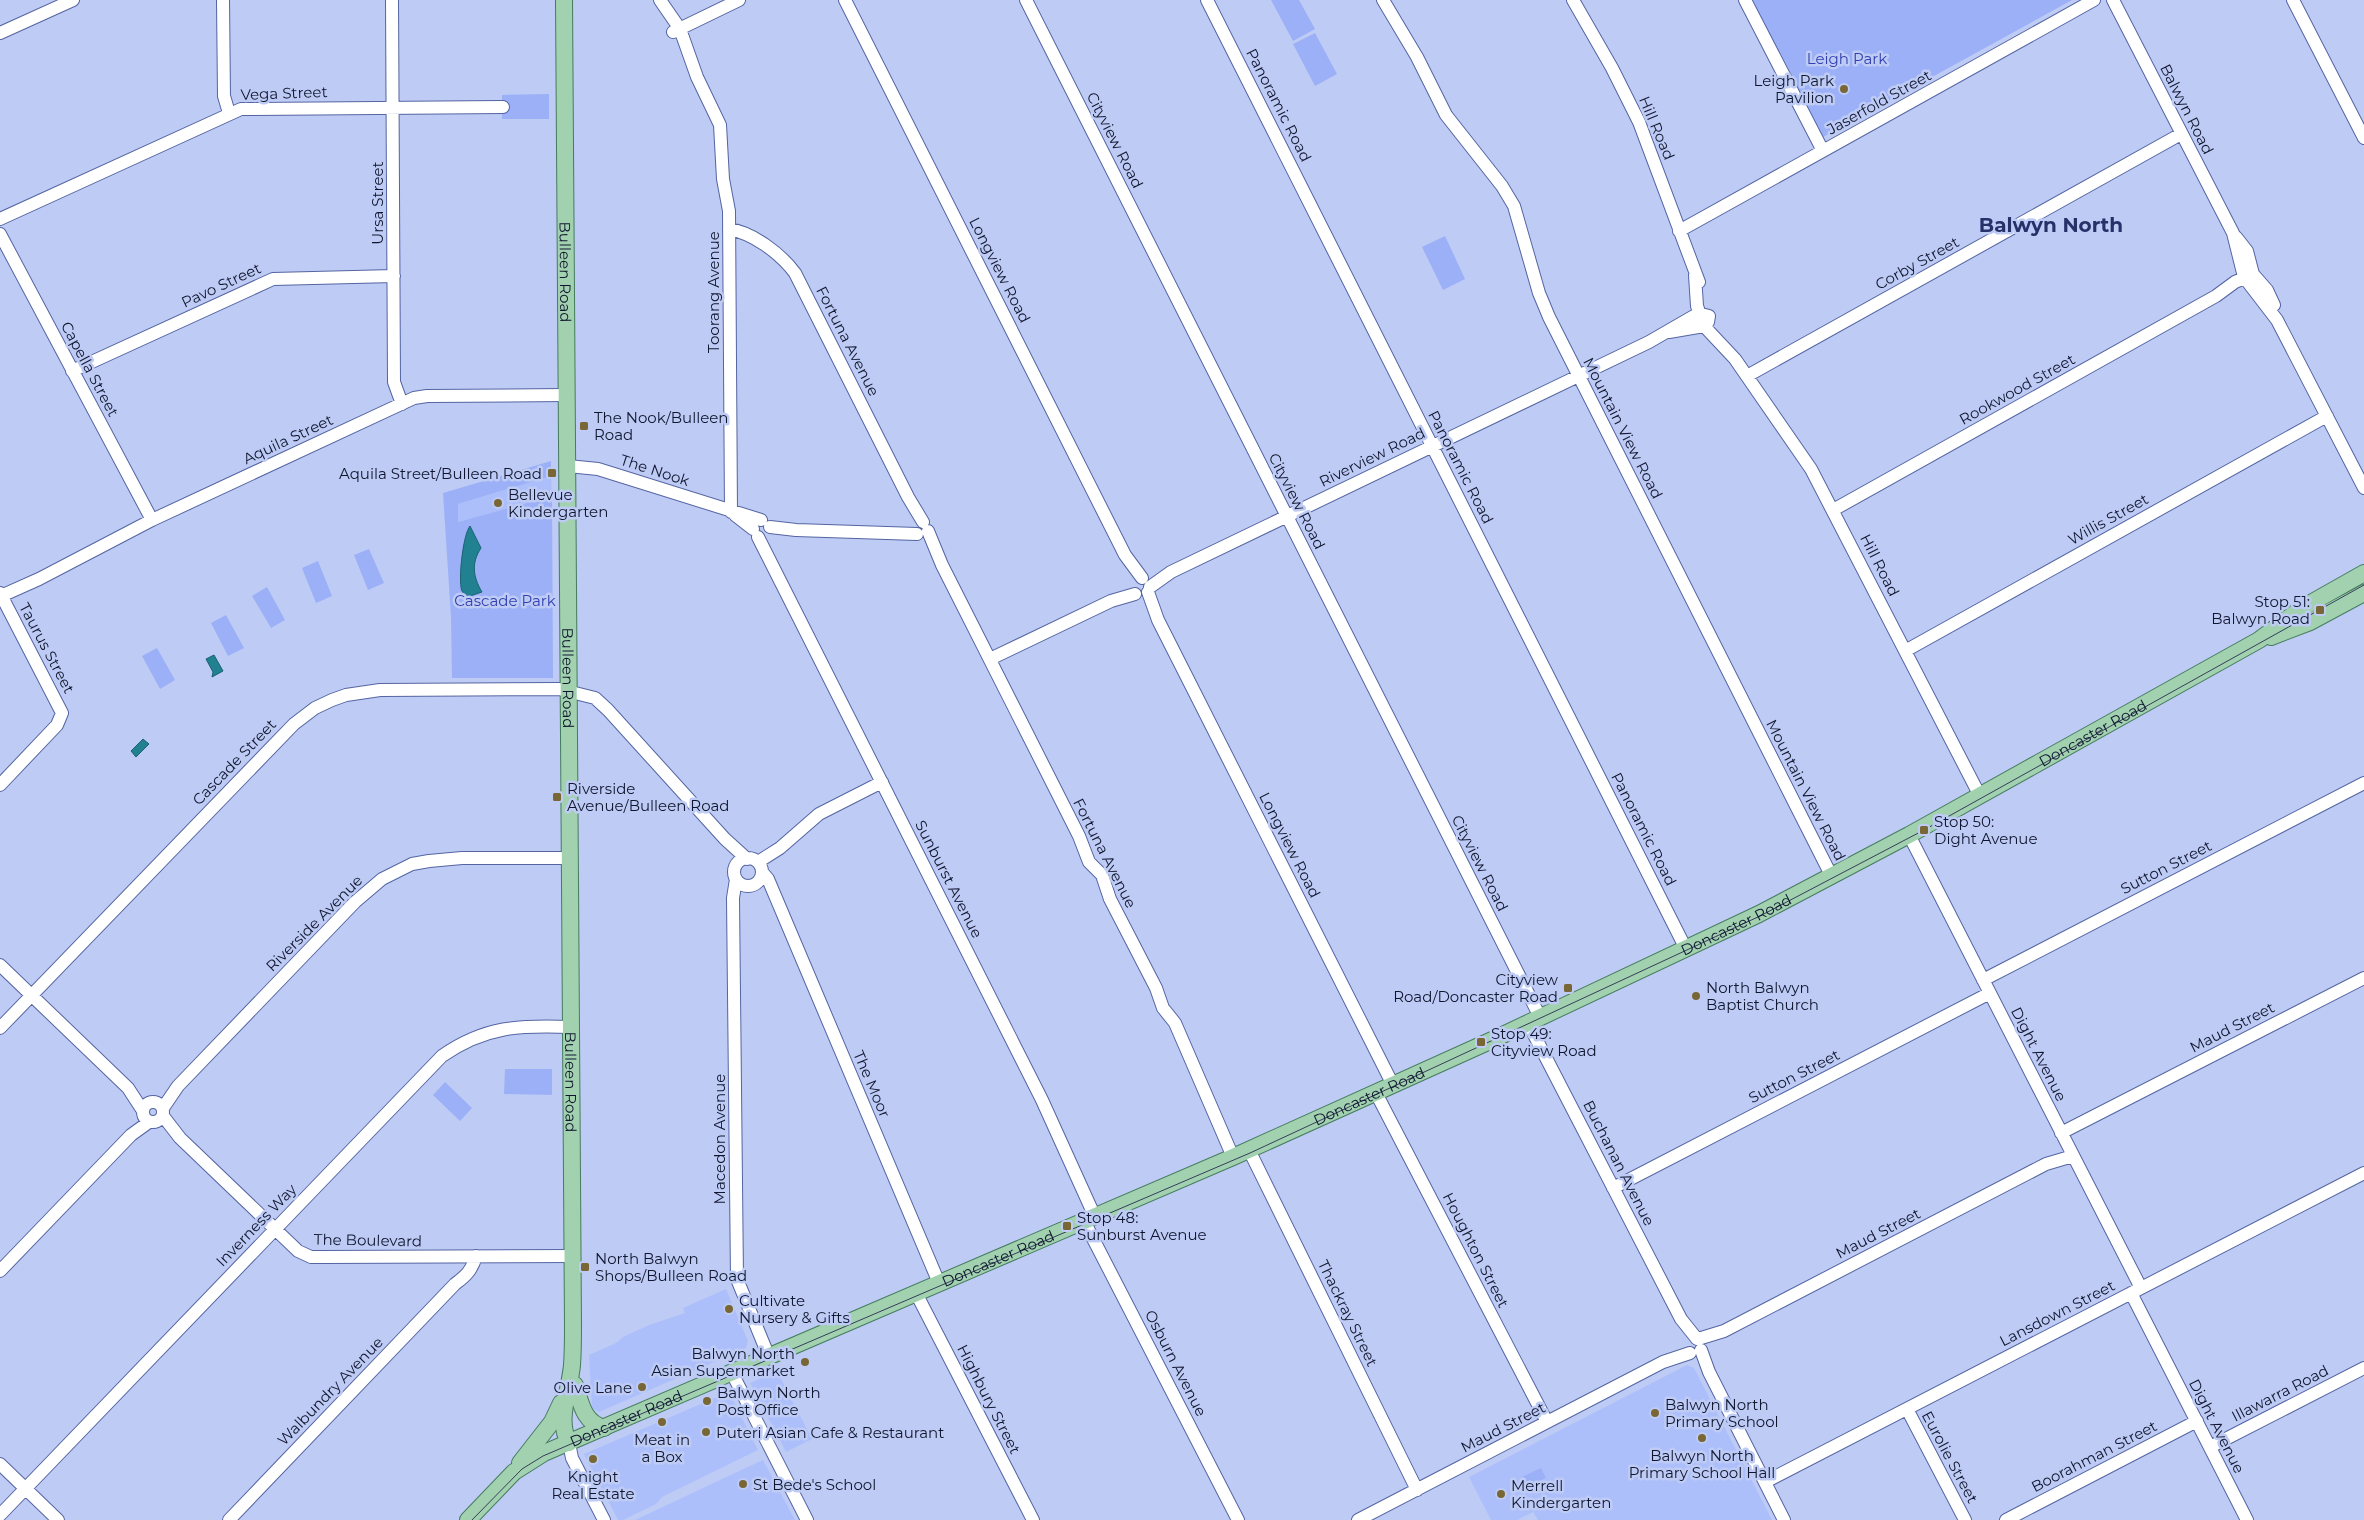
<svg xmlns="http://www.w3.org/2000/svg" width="2364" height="1520" font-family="Montserrat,sans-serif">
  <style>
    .built { fill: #adbffb }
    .green { fill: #9cb0f7 }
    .water { fill: #218191; stroke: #1c6174 }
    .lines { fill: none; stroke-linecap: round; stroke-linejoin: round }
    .minor-casing { stroke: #5465a2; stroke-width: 14 }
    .major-casing { stroke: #457c5f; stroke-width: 18 }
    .minor { stroke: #fff; stroke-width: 12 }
    .major { stroke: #a1d1af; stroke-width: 16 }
    .tram { stroke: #363e5a; stroke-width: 1 }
    .poi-dot { fill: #786735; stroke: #becbf5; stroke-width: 2 }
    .labels { text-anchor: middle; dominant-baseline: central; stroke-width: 5; stroke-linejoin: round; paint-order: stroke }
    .park-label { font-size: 15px; fill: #313faf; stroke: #becbf5 }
    .poi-label { font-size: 15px; fill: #10162f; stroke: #becbf5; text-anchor: start }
    .street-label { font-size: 15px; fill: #10162f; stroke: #becbf5 }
    .district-label { font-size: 20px; font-weight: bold; fill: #263169; stroke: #becbf5 }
  </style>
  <rect width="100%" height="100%" fill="#becbf5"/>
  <!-- built -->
  <path class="built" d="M551,476L552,496L458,522V504Z
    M726,1289L748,1341L746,1348L599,1412L592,1408L589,1355L616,1343L623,1337L649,1325L685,1313L683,1308Z
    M1687,1365L1694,1368L1772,1520H1538L1533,1512L1517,1520H1491L1469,1477Z
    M777,1371L812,1439L786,1452L750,1383Z
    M729,1392L758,1450L662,1497L656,1504L623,1520H618L584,1454Z
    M763,1460L795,1520H635L752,1465Z"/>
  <!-- green -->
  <path class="green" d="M1271,0H1299L1315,29L1293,41Z
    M1751,0H2072L1823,137Z
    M1315,33L1337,74L1315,86L1293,44Z
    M549,94V119H502V95Z
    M1445,236L1465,279L1443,290L1422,247Z
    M551,461V476L458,504V522L552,496L553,678H452L451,617L443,493Z
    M369,549L384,583L368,590L354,555Z
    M318,561L332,596L316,603L302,568Z
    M267,587L285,620L271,628L252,596Z
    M226,615L244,648L228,656L211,623Z
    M157,648L175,680L160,689L142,656Z
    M505,1069H552V1095L504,1094Z
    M445,1082L472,1108L460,1121L433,1095Z
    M1541,1468L1546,1478L1527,1487L1522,1477Z"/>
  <!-- water -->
  <path class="water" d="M470,526L481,548C471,563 473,577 482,592L467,597C464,594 461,591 461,587C459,575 463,535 470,526Z
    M214,655L223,671L212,677L213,672L206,659Z
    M143,739L149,744L136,757L131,751Z"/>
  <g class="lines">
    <defs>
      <path id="minor" d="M223,0L224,96L229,113
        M392,0L394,382L402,404
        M660,0L680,29L697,77L720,125L723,179L729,211L731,512
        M845,0L1125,555L1142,578
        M1026,0L1540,1017
        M1207,0L1686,949
        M1383,0L1417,57L1446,115L1502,186L1514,206L1539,293L1549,317L1832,877
        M1573,0L1612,68L1639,122L1699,282
        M1745,0L1823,151
        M2113,0L2233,233L2244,277L2277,320L2364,488
        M2293,0L2364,138
        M673,32L739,0
        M0,33L73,0
        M0,219L241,109L503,107
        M729,229C753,233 780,253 795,273L908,497L923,522
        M1679,231L2094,0
        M0,234L152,520
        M2236,237L2247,251L2253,274L2267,290L2274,305
        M1695,275L1697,306L1704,326L1735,359L1811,469L1980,796
        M72,371L273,279L394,276
        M1747,376L2181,134
        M568,466L598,469L761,520
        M1833,510L2216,296L2235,282L2253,274
        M735,515L753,529
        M770,527L796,530L917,534
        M928,531L942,565L1079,836L1089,862L1102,875L1110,899L1156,988L1163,1008L1175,1023L1233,1157
        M758,537L1042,1100L1095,1217
        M1150,587L1171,572L1649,342L1694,316L1701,314L1709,316L1708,322L1704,326L1669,332
        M1148,592L1158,620L1393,1085
        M0,593L62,713L57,725L0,785
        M1,596L39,579L152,520L414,398L427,396L567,395
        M1905,651L2327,416
        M990,659L1111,601L1135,594
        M1909,835L2141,1288
        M734 872a14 14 0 1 1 28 0a14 14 0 1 1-28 0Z
        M758,862L780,848L819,814L882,782
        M762,872L768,879L939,1283
        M736,879L733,898L737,1279L769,1357
        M0,965L128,1088L143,1111
        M1983,980L2364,783
        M1528,1023L1681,1319L1697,1339
        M0,1028L294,724L315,708L332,700L346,695L380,690L559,689L595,698L608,710L725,839L747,859
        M1376,1093L1547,1422
        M143 1112a10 10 0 1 1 20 0a10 10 0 1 1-20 0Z
        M163,1108L178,1086L355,902L382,879L412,864L429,861L462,858H570
        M163,1116L180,1138L298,1251L311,1257H322L572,1256
        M2061,1133L2364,978
        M1249,1150L1417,1490
        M1613,1188L1990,993
        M1084,1221L1238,1520
        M0,1271L131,1135L149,1122
        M916,1293L1033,1520
        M2131,1293L2247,1520
        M1698,1339L1724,1331L2046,1164L2073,1156
        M1701,1350L1709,1372L1784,1520
        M732,1373L807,1520
        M1907,1409L1965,1520
        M569,1443L572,1458L604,1520
        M2210,1447L2364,1368
        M0,1464L58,1520
        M1765,1482L2364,1173
        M0,1515L442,1056C485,1026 520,1025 571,1027
        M229,1520L455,1284C466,1276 472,1270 476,1256
        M1358,1520L1663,1362L1690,1353
        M2006,1520L2197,1421"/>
      <g id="major">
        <path id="s1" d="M564,0L573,1326C573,1339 573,1352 572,1365C570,1390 556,1420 569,1443"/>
        <path d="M2271,637L2310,622L2364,593"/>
        <path d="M575,1385C581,1403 583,1422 604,1428"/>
        <path d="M520,1463L552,1422L561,1403"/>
        <path id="s2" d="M468,1520L514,1472L544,1453L1233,1157L1490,1041L1759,914L1909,835L2259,640L2302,608L2364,573"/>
      </g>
    </defs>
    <!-- minor casing -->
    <use href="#minor" class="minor-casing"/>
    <!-- major casing -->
    <use href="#major" class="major-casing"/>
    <!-- minor -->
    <use href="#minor" class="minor"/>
    <!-- major -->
    <use href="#major" class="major"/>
    <!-- tram -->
    <path class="tram" d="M472,1520L522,1469L543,1456L1250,1153L1760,916L1924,830L2364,585"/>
  </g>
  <!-- markers -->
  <g class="poi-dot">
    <circle cx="1844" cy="89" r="5"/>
    <rect x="579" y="421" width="10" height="10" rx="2.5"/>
    <rect x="547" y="468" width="10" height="10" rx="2.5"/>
    <circle cx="498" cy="503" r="5"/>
    <rect x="2315" y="605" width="10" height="10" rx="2.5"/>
    <rect x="552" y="792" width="10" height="10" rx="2.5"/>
    <rect x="1919" y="825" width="10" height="10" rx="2.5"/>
    <rect x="1563" y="983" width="10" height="10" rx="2.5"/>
    <circle cx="1696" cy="996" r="5"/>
    <rect x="1476" y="1037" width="10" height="10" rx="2.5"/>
    <rect x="1062" y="1221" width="10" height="10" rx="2.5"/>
    <rect x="580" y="1262" width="10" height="10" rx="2.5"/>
    <circle cx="729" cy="1309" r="5"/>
    <circle cx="805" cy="1362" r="5"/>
    <circle cx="642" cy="1387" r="5"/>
    <circle cx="707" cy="1401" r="5"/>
    <circle cx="1655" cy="1413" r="5"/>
    <circle cx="662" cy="1422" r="5"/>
    <circle cx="706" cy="1432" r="5"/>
    <circle cx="1702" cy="1438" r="5"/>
    <circle cx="593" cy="1459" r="5"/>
    <circle cx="743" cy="1484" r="5"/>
    <circle cx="1501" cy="1494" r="5"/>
  </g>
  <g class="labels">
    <!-- park labels -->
    <g class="park-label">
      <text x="1847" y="58">Leigh Park</text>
      <text x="505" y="600">Cascade Park</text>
    </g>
    <!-- poi labels -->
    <g class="poi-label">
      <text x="1834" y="80" text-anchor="end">Leigh Park<tspan x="1834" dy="17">Pavilion</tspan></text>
      <text x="594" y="417">The Nook/Bulleen<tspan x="594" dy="17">Road</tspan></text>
      <text x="542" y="473" text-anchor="end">Aquila Street/Bulleen Road</text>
      <text x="508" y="494">Bellevue<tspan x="508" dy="17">Kindergarten</tspan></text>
      <text x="2310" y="601" text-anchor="end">Stop 51:<tspan x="2310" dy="17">Balwyn Road</tspan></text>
      <text x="567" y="788">Riverside<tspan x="567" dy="17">Avenue/Bulleen Road</tspan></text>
      <text x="1934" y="821">Stop 50:<tspan x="1934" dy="17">Dight Avenue</tspan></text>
      <text x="1558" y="979" text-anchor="end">Cityview<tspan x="1558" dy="17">Road/Doncaster Road</tspan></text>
      <text x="1706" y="987">North Balwyn<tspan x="1706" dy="17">Baptist Church</tspan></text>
      <text x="1491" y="1033">Stop 49:<tspan x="1491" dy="17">Cityview Road</tspan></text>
      <text x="1077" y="1217">Stop 48:<tspan x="1077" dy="17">Sunburst Avenue</tspan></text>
      <text x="595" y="1258">North Balwyn<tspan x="595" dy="17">Shops/Bulleen Road</tspan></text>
      <text x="739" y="1300">Cultivate<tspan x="739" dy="17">Nursery &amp; Gifts</tspan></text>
      <text x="795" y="1353" text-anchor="end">Balwyn North<tspan x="795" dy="17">Asian Supermarket</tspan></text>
      <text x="632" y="1387" text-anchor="end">Olive Lane</text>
      <text x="717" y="1392">Balwyn North<tspan x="717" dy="17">Post Office</tspan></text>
      <text x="1665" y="1404">Balwyn North<tspan x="1665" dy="17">Primary School</tspan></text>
      <text x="716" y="1432">Puteri Asian Cafe &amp; Restaurant</text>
      <text x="662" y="1439" text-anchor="middle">Meat in<tspan x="662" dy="17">a Box</tspan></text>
      <text x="1702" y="1455" text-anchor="middle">Balwyn North<tspan x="1702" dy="17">Primary School Hall</tspan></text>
      <text x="593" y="1476" text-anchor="middle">Knight<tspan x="593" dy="17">Real Estate</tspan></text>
      <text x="753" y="1484">St Bede's School</text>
      <text x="1511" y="1485">Merrell<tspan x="1511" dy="17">Kindergarten</tspan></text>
    </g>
    <!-- street labels -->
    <g class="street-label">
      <text transform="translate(284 93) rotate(-2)">Vega Street</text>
      <text transform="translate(1879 102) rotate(-29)">Jaserfold Street</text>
      <text transform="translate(1279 105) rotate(63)">Panoramic Road</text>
      <text transform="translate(2187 109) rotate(63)">Balwyn Road</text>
      <text transform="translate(1657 128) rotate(67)">Hill Road</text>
      <text transform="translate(1115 140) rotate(63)">Cityview Road</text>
      <text transform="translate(377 203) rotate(-90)">Ursa Street</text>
      <text transform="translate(1917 263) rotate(-29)">Corby Street</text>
      <text transform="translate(1000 270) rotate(63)">Longview Road</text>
      <text stroke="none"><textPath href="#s1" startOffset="272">Bulleen Road</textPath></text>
      <text transform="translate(221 285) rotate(-25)">Pavo Street</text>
      <text transform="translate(713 292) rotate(-90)">Toorang Avenue</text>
      <text transform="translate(848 341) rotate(63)">Fortuna Avenue</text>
      <text transform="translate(90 369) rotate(62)">Capella Street</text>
      <text transform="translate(2017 389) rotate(-29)">Rookwood Street</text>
      <text transform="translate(1623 428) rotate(63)">Mountain View Road</text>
      <text transform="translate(288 439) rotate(-25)">Aquila Street</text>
      <text transform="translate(1372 457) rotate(-26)">Riverview Road</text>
      <text transform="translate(1461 467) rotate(63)">Panoramic Road</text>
      <text transform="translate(655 470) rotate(18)">The Nook</text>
      <text transform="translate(1297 501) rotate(63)">Cityview Road</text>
      <text transform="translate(2108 519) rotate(-29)">Willis Street</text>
      <text transform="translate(1880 565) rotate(63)">Hill Road</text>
      <text transform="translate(47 648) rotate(62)">Taurus Street</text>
      <text stroke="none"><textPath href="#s1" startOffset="678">Bulleen Road</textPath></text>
      <text stroke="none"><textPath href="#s2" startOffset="1811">Doncaster Road</textPath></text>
      <text transform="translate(234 762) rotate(-46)">Cascade Street</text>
      <text transform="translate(1806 790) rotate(63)">Mountain View Road</text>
      <text transform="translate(1644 829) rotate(63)">Panoramic Road</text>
      <text transform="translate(1290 845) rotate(63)">Longview Road</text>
      <text transform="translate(1105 853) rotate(63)">Fortuna Avenue</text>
      <text transform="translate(1480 863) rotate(63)">Cityview Road</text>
      <text transform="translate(2166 867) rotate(-27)">Sutton Street</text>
      <text transform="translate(949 879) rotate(63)">Sunburst Avenue</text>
      <text transform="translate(314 923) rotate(-45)">Riverside Avenue</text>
      <text stroke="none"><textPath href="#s2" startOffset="1406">Doncaster Road</textPath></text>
      <text transform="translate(2232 1027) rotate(-27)">Maud Street</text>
      <text transform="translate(2039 1054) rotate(63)">Dight Avenue</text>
      <text transform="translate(1794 1076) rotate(-27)">Sutton Street</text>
      <text stroke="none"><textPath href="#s1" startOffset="1082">Bulleen Road</textPath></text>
      <text transform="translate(872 1084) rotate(67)">The Moor</text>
      <text stroke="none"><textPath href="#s2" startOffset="1001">Doncaster Road</textPath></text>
      <text transform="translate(719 1139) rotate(-90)">Macedon Avenue</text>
      <text transform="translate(1619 1163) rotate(63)">Buchanan Avenue</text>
      <text transform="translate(256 1225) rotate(-46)">Inverness Way</text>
      <text transform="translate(1878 1233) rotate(-27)">Maud Street</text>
      <text transform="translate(368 1240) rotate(1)">The Boulevard</text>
      <text transform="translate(1476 1250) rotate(63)">Houghton Street</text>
      <text stroke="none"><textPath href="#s2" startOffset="596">Doncaster Road</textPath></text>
      <text transform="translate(1348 1313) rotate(64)">Thackray Street</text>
      <text transform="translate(2057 1313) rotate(-27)">Lansdown Street</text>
      <text transform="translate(1176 1363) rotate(63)">Osburn Avenue</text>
      <text transform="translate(330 1391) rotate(-46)">Walbundry Avenue</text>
      <text transform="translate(2280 1393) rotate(-27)">Illawarra Road</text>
      <text transform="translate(989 1399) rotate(63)">Highbury Street</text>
      <text stroke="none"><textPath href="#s2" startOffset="191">Doncaster Road</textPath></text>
      <text transform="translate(2217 1426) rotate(63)">Dight Avenue</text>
      <text transform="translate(1503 1427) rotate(-27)">Maud Street</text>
      <text transform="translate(2094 1456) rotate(-27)">Boorahman Street</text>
      <text transform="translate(1950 1457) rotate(62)">Eurolie Street</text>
    </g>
    <!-- district labels -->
    <g class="district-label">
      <text x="2051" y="225">Balwyn North</text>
    </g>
  </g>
</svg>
